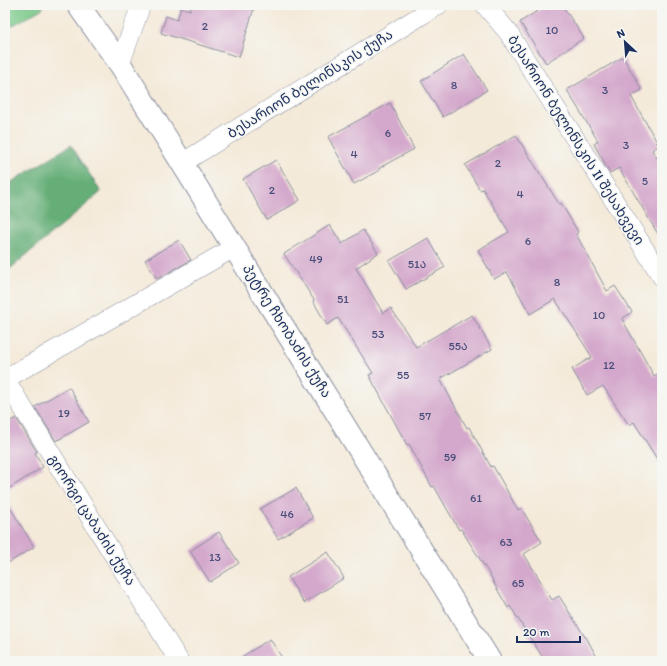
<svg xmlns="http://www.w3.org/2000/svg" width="667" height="666" font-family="Itim,'Noto Sans Georgian',sans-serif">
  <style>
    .green { fill: #7cca8b; stroke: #4c7c74 }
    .forest { fill: #65ae77; stroke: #406e6a }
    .building { fill: #d4a8cc }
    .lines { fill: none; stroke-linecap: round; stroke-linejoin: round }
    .minor-casing { stroke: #888c9c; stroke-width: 20 }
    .tertiary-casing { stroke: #888c9c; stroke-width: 24 }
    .minor { stroke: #fff; stroke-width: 19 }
    .tertiary { stroke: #fff; stroke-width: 22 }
    .labels { text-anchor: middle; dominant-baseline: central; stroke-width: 3; stroke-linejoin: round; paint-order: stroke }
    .number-label { font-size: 12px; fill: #494d7a }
    .street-label { font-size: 14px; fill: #1b2f5e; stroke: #f6f6f2 }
  </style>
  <rect width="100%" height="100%" fill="#f6f6f2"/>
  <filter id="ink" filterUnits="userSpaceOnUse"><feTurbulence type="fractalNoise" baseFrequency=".025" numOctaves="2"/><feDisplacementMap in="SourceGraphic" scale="8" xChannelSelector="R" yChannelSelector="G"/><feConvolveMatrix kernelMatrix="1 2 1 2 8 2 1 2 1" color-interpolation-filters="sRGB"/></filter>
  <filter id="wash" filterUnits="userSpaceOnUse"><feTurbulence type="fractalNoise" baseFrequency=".012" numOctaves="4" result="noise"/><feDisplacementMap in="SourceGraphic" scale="16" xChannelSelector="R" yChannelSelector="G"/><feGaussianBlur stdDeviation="0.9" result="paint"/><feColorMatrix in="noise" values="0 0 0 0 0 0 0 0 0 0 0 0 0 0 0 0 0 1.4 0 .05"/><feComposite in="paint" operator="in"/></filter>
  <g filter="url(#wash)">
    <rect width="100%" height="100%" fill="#f4ead9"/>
    <!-- green -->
    <path class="green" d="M5,5H42L43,8L8,28L5,22Z"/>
    <!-- forest -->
    <path class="forest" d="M71,145L101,192L5,273V186Z"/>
    <g id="blocks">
      <!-- building -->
      <path class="building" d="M191,5H255L239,57L161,33L166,16L177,20L181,7L190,10Z
        M547,5H562L584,38L546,63L520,22Z
        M464,54L487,90L443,117L421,81Z
        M623,57L642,90L631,96L659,146L652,150L662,166V241L619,168L610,173L594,144L598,141L567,90Z
        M390,103L414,149L379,168L380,170L354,184L328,137Z
        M516,135L559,204L561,203L578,232L576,234L607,291L615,286L632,312L622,319L654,376L662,371V467L634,422L629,425L603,386L587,395L572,369L592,357L555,299L530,314L507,272L494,279L478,250L509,232L483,189L480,190L465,165Z
        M276,160L300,200L267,220L243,179Z
        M330,225L342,244L363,230L378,253L356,268L383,313L391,308L416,347L472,315L492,349L440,379L467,428L469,427L491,467L493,466L518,510L521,508L542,542L524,554L552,600L559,596L585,637H586L599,661H545L510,606L508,608L492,580H493L461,529L459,530L434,486L432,487L409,444L407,445L369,375L373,373L338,318L327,325L313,301L314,300L284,254Z
        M428,238L445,267L406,289L389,261Z
        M179,240L191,260L157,279L145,260Z
        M69,387L89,422L56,441L35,407Z
        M16,418L37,452L35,453L43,467L5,491V424Z
        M296,488L313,518L278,539L260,509Z
        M5,499L34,547L5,565Z
        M219,532L239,563L210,582L190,551Z
        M328,552L344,578L304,603L288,577Z
        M270,639L284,661H235Z"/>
    </g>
  </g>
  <g filter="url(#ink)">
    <use href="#blocks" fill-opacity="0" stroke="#888c9c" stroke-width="1"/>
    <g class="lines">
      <defs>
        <path id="minor" d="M485,5L508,32L662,277
          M120,64L141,5
          M182,163L438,5
          M5,379L179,661
          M5,379L235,247"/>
        <path id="tertiary" d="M78,5L120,64L182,163L490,661"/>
      </defs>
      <!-- minor casing -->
      <use href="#minor" class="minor-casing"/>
      <!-- tertiary casing -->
      <use href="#tertiary" class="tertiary-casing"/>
      <!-- minor -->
      <use href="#minor" class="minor"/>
      <!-- tertiary -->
      <use href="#tertiary" class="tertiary"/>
    </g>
  </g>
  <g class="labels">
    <!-- number labels -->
    <g class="number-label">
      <text x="205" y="26">2</text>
      <text x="552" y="30">10</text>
      <text x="454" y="85">8</text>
      <text x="605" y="90">3</text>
      <text x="388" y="133">6</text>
      <text x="626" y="145">3</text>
      <text x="354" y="154">4</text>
      <text x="498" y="163">2</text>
      <text x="645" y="181">5</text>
      <text x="272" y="190">2</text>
      <text x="520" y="194">4</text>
      <text x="528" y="241">6</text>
      <text x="316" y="259">49</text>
      <text x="417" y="264">51ა</text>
      <text x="557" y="282">8</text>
      <text x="343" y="299">51</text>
      <text x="599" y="315">10</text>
      <text x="378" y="334">53</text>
      <text x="458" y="346">55ა</text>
      <text x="609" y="365">12</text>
      <text x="403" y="375">55</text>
      <text x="64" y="413">19</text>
      <text x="425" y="416">57</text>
      <text x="450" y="457">59</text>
      <text x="476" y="498">61</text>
      <text x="287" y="514">46</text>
      <text x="506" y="542">63</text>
      <text x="215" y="557">13</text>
      <text x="518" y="583">65</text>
    </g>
    <!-- street labels -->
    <g class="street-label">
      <text transform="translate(310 84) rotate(-32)">ბესარიონ ბელინსკის ქუჩა</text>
      <text transform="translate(576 140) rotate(58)">ბესარიონ ბელინსკის II შესახვევი</text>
      <text transform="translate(287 331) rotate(58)">პეტრე ჩხობაძის ქუჩა</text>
      <text transform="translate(92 520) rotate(58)">გიორგი ცაბაძის ქუჩა</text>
    </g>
  </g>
  <!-- margin -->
  <rect width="667" height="666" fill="none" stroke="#f6f6f2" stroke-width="20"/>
  <!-- north arrow -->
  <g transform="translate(625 42) rotate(334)" stroke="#f6f6f2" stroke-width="3" paint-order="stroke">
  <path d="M0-3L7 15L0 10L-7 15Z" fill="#1b2f5e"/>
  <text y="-6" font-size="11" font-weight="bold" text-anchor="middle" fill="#1b2f5e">N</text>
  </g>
  <!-- scale -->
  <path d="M517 636v6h63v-6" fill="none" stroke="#1b2f5e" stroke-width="2"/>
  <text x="523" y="636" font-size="12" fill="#1b2f5e" stroke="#f6f6f2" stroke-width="3" paint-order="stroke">20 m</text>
</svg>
